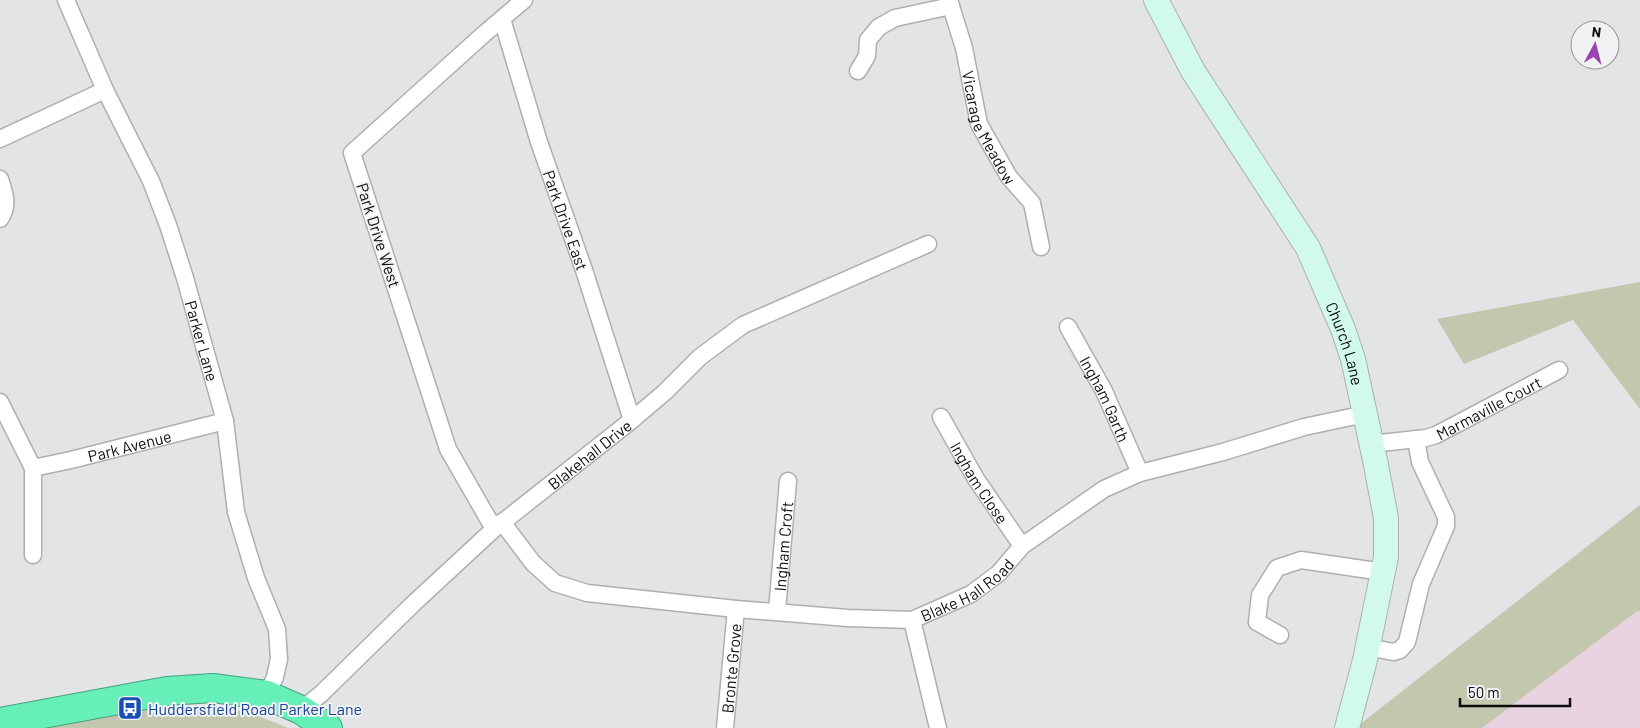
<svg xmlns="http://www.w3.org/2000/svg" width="1640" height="728" font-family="Barlow,sans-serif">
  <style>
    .commercial { fill: #e9d3e1 }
    .green { fill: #c3c7ae }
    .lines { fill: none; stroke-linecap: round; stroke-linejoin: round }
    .street-casing { stroke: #aeafb1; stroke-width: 19 }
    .secondary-casing { stroke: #aeafb1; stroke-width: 26 }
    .highway-casing { stroke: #46a07c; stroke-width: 30 }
    .street { stroke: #fff; stroke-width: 16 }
    .secondary { stroke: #d1faea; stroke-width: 24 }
    .highway { stroke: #66efb8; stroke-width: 28 }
    .labels { text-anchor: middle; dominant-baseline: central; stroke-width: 4; stroke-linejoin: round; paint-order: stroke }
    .street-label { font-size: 16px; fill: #0c0d0d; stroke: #f0f2f4 }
    .transit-label { font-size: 16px; fill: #164399; stroke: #f0f2f4; text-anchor: start }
  </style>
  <rect width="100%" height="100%" fill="#e2e4e6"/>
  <!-- commercial -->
  <path class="commercial" d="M1640,611V728H1482L1636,612Z"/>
  <!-- green -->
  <path class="green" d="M1640,282V409L1573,320L1464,364L1437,319Z
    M1640,505V611L1636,612L1482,728H1360L1359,725Z
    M169,706H220L256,715L288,728H9L70,717Z"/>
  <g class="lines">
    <defs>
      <g id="street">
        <path id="s1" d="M66,0L105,90L151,181L168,225L185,278L225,421L236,512L256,578L277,629L279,659L275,677L267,695"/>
        <path id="s2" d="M949,0L964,48L979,124L1009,177L1032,203L1041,247"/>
        <path id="s3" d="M502,19L539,142L584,270L632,420"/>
        <path d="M858,71L867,56L868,40L879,27L895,18L951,6"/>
        <path d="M0,139L105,90"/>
        <path d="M0,179C5,194 9,206 0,219"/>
        <path id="s4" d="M1068,327L1104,391L1140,473"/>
        <path d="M0,402L33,468"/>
        <path id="s5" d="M941,417L976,479L1022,546"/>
        <path id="s6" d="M1371,444L1426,438L1436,435L1559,370"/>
        <path id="s7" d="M502,522L533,563L555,583L587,593L736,609L848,618L912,620L971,594L999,573L1022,546L1104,489L1140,473L1223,452L1304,427L1365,414"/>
        <path d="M494,529L448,449L352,153L484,34L524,0"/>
        <path id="s8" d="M33,555V468L71,460L225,421"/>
        <path id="s9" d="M777,611L788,481"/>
        <path d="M912,620L938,728"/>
        <path d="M1280,635L1257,622L1260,595L1277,568L1301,560L1383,572"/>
        <path d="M1368,647L1393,652L1400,650L1407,642L1421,584L1446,526V517L1420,462L1416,439"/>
        <path id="s10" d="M301,710L321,694L413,604L494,529L632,420L665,392L700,357L743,325L928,244"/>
        <path id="s11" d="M725,728L736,609"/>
      </g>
      <g id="secondary">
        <path id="s12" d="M1156,0L1193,71L1308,248L1343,329L1353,359L1375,460L1386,518V557L1365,660L1347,728"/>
      </g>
      <path id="highway" d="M0,722L167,691L213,688L267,695L301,710L328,728"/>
    </defs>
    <!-- street casing -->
    <use href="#street" class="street-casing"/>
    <!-- secondary casing -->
    <use href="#secondary" class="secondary-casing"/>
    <!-- highway casing -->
    <use href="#highway" class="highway-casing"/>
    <!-- street -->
    <use href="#street" class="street"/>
    <!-- secondary -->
    <use href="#secondary" class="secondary"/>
    <!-- highway -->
    <use href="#highway" class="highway"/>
  </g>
  <!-- icons -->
  <defs>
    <symbol id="bus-square" viewBox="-11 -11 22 22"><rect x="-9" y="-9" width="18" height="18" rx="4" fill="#1a4fb4" stroke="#f0f2f4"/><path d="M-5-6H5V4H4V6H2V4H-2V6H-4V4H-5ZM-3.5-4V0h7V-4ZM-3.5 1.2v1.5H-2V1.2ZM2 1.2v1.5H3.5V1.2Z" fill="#fff"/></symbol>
  </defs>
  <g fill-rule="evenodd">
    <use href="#bus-square" x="116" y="694" width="28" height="28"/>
  </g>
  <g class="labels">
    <!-- street labels -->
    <g class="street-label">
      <text stroke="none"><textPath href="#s2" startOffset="134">Vicarage Meadow</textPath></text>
      <text stroke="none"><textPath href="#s3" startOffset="211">Park Drive East</textPath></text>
      <text transform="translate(379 235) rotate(72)">Park Drive West</text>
      <text stroke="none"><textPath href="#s1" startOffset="368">Parker Lane</textPath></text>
      <text stroke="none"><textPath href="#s12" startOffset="394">Church Lane</textPath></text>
      <text stroke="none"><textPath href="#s4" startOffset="81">Ingham Garth</textPath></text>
      <text stroke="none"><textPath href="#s6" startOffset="125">Marmaville Court</textPath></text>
      <text stroke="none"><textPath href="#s8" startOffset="186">Park Avenue</textPath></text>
      <text stroke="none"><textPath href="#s10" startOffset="386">Blakehall Drive</textPath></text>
      <text stroke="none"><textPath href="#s5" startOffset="76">Ingham Close</textPath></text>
      <text stroke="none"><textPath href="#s9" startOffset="65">Ingham Croft</textPath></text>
      <text stroke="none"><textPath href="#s7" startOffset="504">Blake Hall Road</textPath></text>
      <text stroke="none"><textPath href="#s11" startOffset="60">Bronte Grove</textPath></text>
    </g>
    <!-- transit labels -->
    <g class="transit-label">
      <text x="148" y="708">Huddersfield Road Parker Lane</text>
    </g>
  </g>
  <!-- north arrow -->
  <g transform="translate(1595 45) rotate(7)"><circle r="24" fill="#f0f2f4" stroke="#959698"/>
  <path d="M0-4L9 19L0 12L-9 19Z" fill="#9943b0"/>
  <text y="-8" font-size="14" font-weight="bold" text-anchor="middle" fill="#0c0d0d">N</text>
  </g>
  <!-- scale -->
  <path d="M1460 698v8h110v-8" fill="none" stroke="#0c0d0d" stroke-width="2.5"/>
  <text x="1468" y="698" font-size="15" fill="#0c0d0d" stroke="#f0f2f4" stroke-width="4" paint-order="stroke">50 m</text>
</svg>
